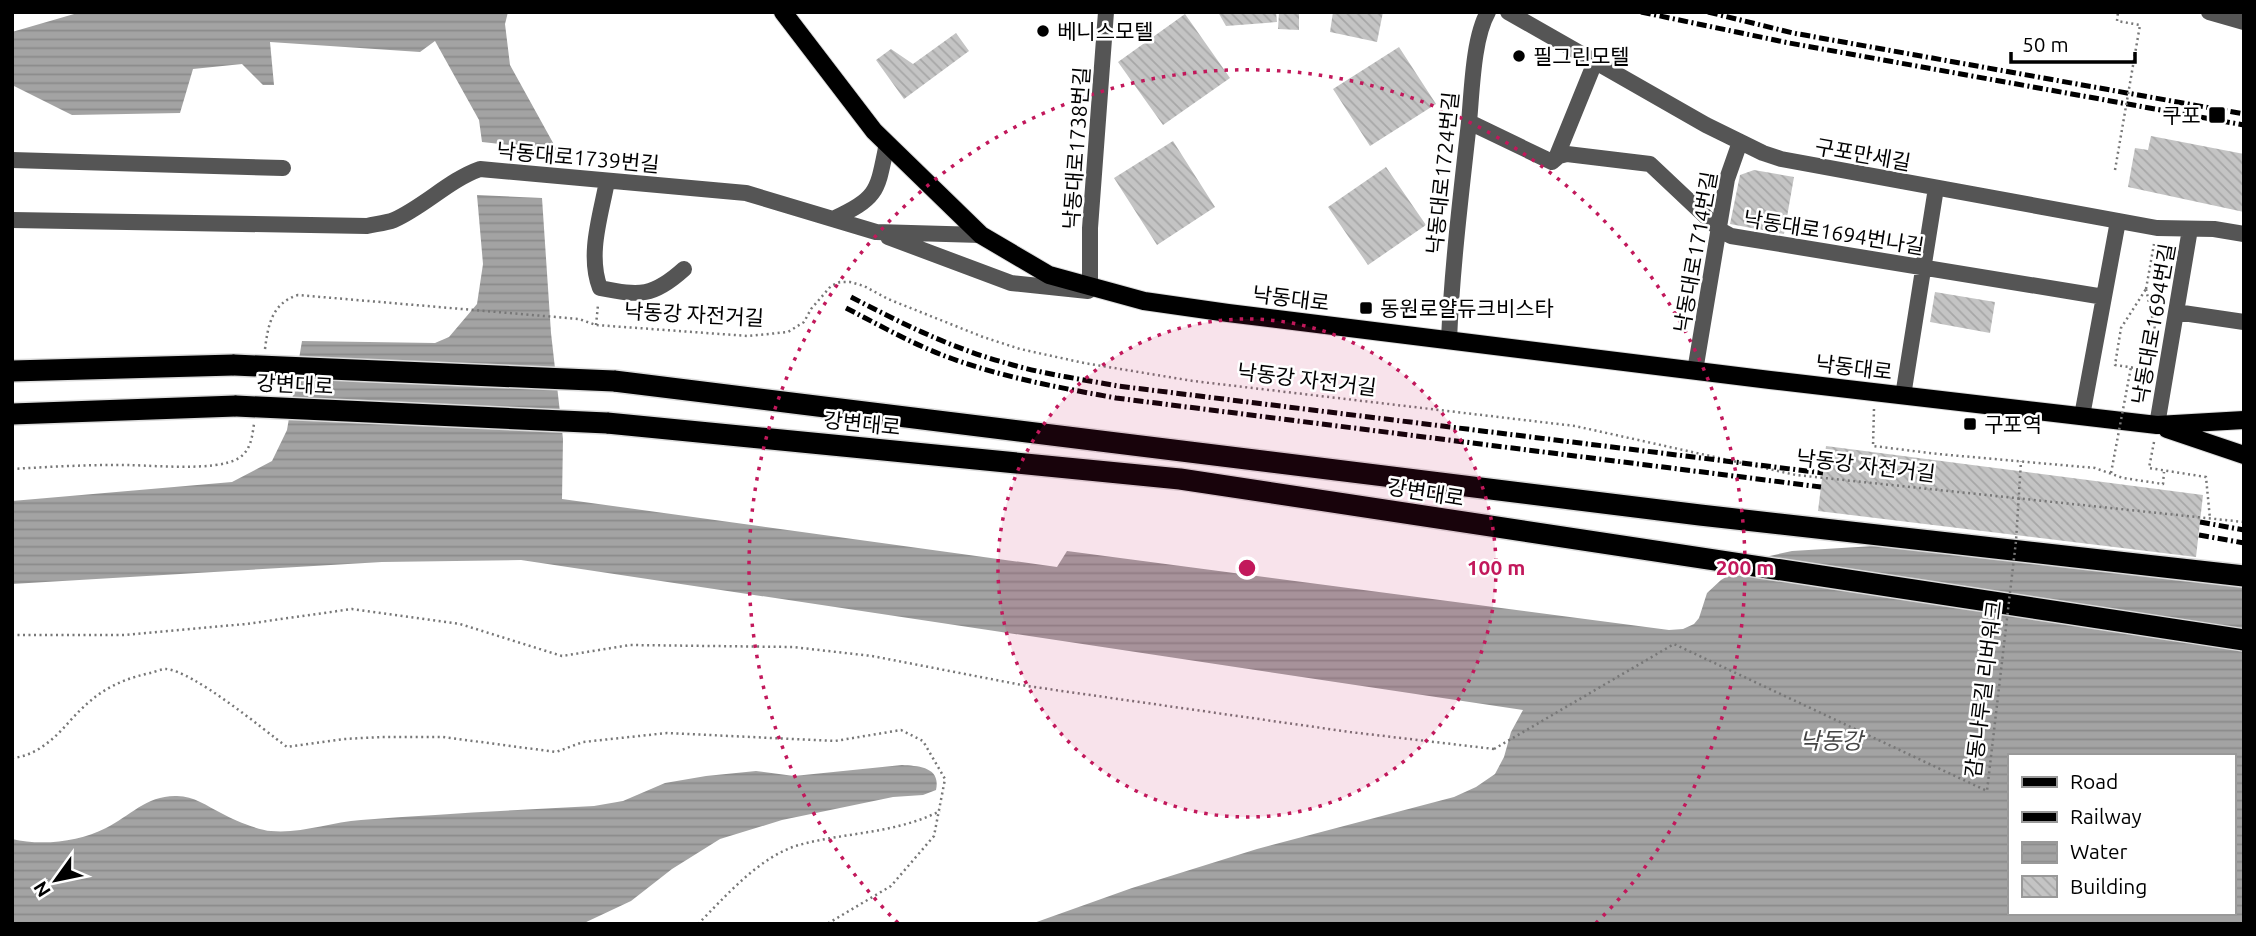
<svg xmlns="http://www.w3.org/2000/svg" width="2256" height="936" font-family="Ubuntu,'Noto Sans KR',sans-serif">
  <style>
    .water { fill: url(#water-rules); fill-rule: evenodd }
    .building { fill: url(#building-back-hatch) }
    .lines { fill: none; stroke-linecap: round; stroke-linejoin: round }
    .major-casing { stroke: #dbdbdb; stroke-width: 20 }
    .highway-casing { stroke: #dbdbdb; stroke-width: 24 }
    .path { stroke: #777; stroke-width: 2.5; stroke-dasharray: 2 3.5; stroke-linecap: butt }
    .minor { stroke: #555; stroke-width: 16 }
    .major { stroke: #000; stroke-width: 18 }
    .highway { stroke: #000; stroke-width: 21 }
    .rail { stroke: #000; stroke-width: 5; stroke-dasharray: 10 3.5 2 3.5; stroke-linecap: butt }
    .highway-bridge-casing { stroke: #dbdbdb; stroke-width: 24; stroke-linecap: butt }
    .path-bridge { stroke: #777; stroke-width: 2.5; stroke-dasharray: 2 3.5; stroke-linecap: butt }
    .highway-bridge { stroke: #000; stroke-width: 21 }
    .ring { fill: none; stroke: #c2185b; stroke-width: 3.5; stroke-dasharray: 3.5 7 }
    .poi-dot { fill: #000; stroke: #fff; stroke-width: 2.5 }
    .labels { text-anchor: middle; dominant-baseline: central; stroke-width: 5; stroke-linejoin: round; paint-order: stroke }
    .poi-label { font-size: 21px; fill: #000; stroke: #fff; text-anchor: start }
    .street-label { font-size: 21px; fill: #000; stroke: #fff }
    .water-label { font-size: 23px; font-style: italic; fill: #444; stroke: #fff }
    .centre { fill: #c2185b; stroke: #fff; stroke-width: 3.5 }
    .ring-label { font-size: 21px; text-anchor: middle; font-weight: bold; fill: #c2185b; stroke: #fff; stroke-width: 5; stroke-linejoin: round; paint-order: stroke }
  </style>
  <defs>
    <pattern id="water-rules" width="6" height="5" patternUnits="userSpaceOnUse" patternTransform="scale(1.75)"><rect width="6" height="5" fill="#a3a3a3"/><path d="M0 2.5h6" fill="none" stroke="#8b8b8b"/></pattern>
    <pattern id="building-back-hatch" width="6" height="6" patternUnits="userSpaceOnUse" patternTransform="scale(1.75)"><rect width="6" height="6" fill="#c4c4c4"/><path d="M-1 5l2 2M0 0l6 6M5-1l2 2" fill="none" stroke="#a7a7a7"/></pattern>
  </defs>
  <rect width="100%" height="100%" fill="#fff"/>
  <!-- water -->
  <path class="water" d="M81,12H508L505,24L510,65L557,150L482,142L479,120L435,41L420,52L270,42L274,85H263L242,64L193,69L180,113L72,115L12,85V32Z
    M477,195L542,198L551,333L563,439L562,499L1057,567L1067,551L1669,630L1683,629L1694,624L1699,618L1707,593L1721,580L1756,559L1792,551L1891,545L2244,565V924H1031L1132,888L1257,849L1454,797L1476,787L1495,774L1504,757L1511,732L1523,710L521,560L382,562L12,584V501L232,482L272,461L287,430L302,341L435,343L449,337L477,304L483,264ZM2009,756H2233V913H2009Z
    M902,765C919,766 941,767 936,790L923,795L893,797L782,820L720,839L672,869L631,901L582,924H12V839C41,846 79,842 106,828C130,816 147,795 177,796C194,796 207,806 221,813C233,820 258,830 271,831C300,834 331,822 361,820C438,814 516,810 594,806L623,801L665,783L706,776L756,771L794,776Z"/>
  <!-- building -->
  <path class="building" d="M1218,12H1276L1277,22L1226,26Z
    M1279,12H1299V30L1278,29Z
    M1333,12H1383L1377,42L1330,32Z
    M1185,14L1230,78L1163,125L1118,62Z
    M956,33L969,51L904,99L876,60L891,49L913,64Z
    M1399,47L1436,104L1370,146L1333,89Z
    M2151,136L2244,154V212L2128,187L2135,148L2148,150Z
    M1173,141L1215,207L1157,245L1114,178Z
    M1386,167L1426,225L1368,265L1328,207Z
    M1754,170L1794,177L1784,234L1730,224L1740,175Z
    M1935,292L1995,302L1990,333L1930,322Z
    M1826,446L2203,495L2196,557L1818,511Z"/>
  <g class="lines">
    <defs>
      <path id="major" d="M783,12L874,131L981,235L1049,275L1144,301L1228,313L1770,380L2157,425L2244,420
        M2167,429L2244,455"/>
      <path id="highway" d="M12,371L234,365
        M614,381L1700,515L2244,576
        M12,414L236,406
        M607,423L1180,479L2244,640"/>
    </defs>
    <!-- major casing -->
    <use href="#major" class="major-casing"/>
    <!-- highway casing -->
    <use href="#highway" class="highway-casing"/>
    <!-- path -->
    <path class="path" d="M2146,289L2156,334L2149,370L2115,365L2121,328Z
      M2146,289L2154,244
      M596,325L598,305
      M265,349C268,325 272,303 298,295L579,319L596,325L748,336L788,332L804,322L811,309L831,286L840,282H850L864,286L888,299L983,337L1020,349L1084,363L1193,381L1575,426L1796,475L2244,522
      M1874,409L1873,446L1938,454L2095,468L2123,478L2163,484L2164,472
      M2154,442L2149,468L2206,477L2210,519
      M12,469C46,467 81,465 115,465C145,464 215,473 239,458C251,450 252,437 254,424
      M12,635H124L246,624L352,609L460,624L562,656L630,645L793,647L872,656L1027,686L1350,732L1494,749
      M12,758C36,756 54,739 69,722C94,694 114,681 150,673C155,672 161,669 166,669C193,671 263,729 287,747L344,739L382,737H443L556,752L583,742L667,733L835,741L901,730L923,741L945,779L934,836L891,886L827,924
      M698,924C726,896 760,856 799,845C846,832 895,834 940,811"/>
    <!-- minor -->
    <path class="minor" d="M1508,12L1706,125L1763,153L1781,159L2157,228L2214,229L2244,234
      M2209,12L2244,22
      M1469,122L1552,162L1559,156L1567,154L1650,164L1720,230L1731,236L2104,297
      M1556,158L1595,62
      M12,160L283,168
      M607,181C601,215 587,254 600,288C640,296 653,297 684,269
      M833,219C879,197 877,192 887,143
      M12,220L367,226C376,224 386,223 394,220C425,206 449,180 480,169L746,193L876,232L981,235
      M888,237L1011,283L1088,291
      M1090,288V228L1106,12
      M2176,312L2244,322
      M1449,340C1452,267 1461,195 1469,122C1472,91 1473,38 1488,12
      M1695,371L1727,179L1740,142
      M1903,396L1936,188
      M2082,416L2118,221
      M2157,425L2190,229"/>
    <!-- major -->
    <use href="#major" class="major"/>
    <!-- highway -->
    <use href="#highway" class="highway"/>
    <!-- rail -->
    <path class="rail" d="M1641,12L1789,43L2244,125
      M1708,12L1793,33L2244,114
      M851,297C901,323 951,348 1006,363C1042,374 1081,379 1118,386L1823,473
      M846,308C881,326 916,346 953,359C1006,378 1061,388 1116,398L1821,487
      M2200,522L2244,530
      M2199,535L2244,543"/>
    <defs>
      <path id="highway-bridge" d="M234,365L614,381
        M236,406L607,423"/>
    </defs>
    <!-- highway-bridge casing -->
    <use href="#highway-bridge" class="highway-bridge-casing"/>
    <!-- path-bridge -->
    <path class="path-bridge" d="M2115,170L2140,25L2117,21L2118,12
      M2111,473L2131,367
      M1494,749L1674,644L1987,791L2016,541L2021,461"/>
    <!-- highway-bridge -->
    <use href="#highway-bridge" class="highway-bridge"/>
  </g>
  <!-- distance rings -->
  <circle cx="1247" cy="568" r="249" fill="#c2185b" fill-opacity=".12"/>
  <g class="ring">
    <circle cx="1247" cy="568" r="249"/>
    <path d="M898 923A498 498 0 1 1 1596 923"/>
  </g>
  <!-- markers -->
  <g class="poi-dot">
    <circle cx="1043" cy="31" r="7"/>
    <circle cx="1519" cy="56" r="7"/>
    <rect x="2208" y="106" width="18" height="18" rx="3.5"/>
    <rect x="1359" y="301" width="14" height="14" rx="3.5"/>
    <rect x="1963" y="417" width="14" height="14" rx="3.5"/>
  </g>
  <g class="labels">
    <!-- poi labels -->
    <g class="poi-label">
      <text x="1057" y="31">베니스모텔</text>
      <text x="1533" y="56">필그린모텔</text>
      <text x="2201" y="115" text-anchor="end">구포</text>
      <text x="1380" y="308">동원로얄듀크비스타</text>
      <text x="1984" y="424">구포역</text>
    </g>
    <!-- street labels -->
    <g class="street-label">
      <text transform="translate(1076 148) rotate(-86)">낙동대로1738번길</text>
      <text transform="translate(1863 154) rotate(10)">구포만세길</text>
      <text transform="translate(578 157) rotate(5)">낙동대로1739번길</text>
      <text transform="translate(1442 173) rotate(-84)">낙동대로1724번길</text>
      <text transform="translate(1834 232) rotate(9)">낙동대로1694번나길</text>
      <text transform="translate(1695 252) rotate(-80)">낙동대로1714번길</text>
      <text transform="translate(1291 298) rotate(7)">낙동대로</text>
      <text transform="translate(694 314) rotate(3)">낙동강 자전거길</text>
      <text transform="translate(2153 324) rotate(-80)">낙동대로1694번길</text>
      <text transform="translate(1854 367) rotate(7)">낙동대로</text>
      <text transform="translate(1307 379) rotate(7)">낙동강 자전거길</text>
      <text transform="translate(295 384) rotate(3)">강변대로</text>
      <text transform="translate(862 423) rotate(6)">강변대로</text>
      <text transform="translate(1866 465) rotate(7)">낙동강 자전거길</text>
      <text transform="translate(1426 492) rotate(9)">강변대로</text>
      <text transform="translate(1983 689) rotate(-83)">감동나루길 리버워크</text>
    </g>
    <!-- water labels -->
    <g class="water-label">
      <text x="1831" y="740">낙동강</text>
    </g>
  </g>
  <circle cx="1247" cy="568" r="10" class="centre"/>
  <g class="ring-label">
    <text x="1496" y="575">100 m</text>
    <text x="1745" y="575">200 m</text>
  </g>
  <!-- border -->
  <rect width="2256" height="936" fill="none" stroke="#000000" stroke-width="28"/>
  <!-- legend -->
  <rect x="2008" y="754" width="228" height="161" fill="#ffffff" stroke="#999999" stroke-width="2"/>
  <rect x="2022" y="777" width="35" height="10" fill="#000000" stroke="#999999" stroke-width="2"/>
  <text x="2070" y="789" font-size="21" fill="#000000">Road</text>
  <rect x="2022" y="812" width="35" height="10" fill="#000000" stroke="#999999" stroke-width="2"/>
  <text x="2070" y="824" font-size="21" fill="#000000">Railway</text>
  <rect x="2022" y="842" width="35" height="21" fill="url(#water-rules)" stroke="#999999" stroke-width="2"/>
  <text x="2070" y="859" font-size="21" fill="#000000">Water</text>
  <rect x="2022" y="876" width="35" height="21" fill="url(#building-back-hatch)" stroke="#999999" stroke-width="2"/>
  <text x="2070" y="894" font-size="21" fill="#000000">Building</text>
  <!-- north arrow -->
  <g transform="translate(56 880) rotate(237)" stroke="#ffffff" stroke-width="5" paint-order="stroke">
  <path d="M0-5L12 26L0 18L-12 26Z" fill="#000000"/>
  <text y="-10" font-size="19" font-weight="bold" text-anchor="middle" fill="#000000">N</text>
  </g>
  <!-- scale -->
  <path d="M2011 52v10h124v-10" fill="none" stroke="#000000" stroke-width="3.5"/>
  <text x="2022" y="52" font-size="21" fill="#000000" stroke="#ffffff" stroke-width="5" paint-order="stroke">50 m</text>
</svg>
